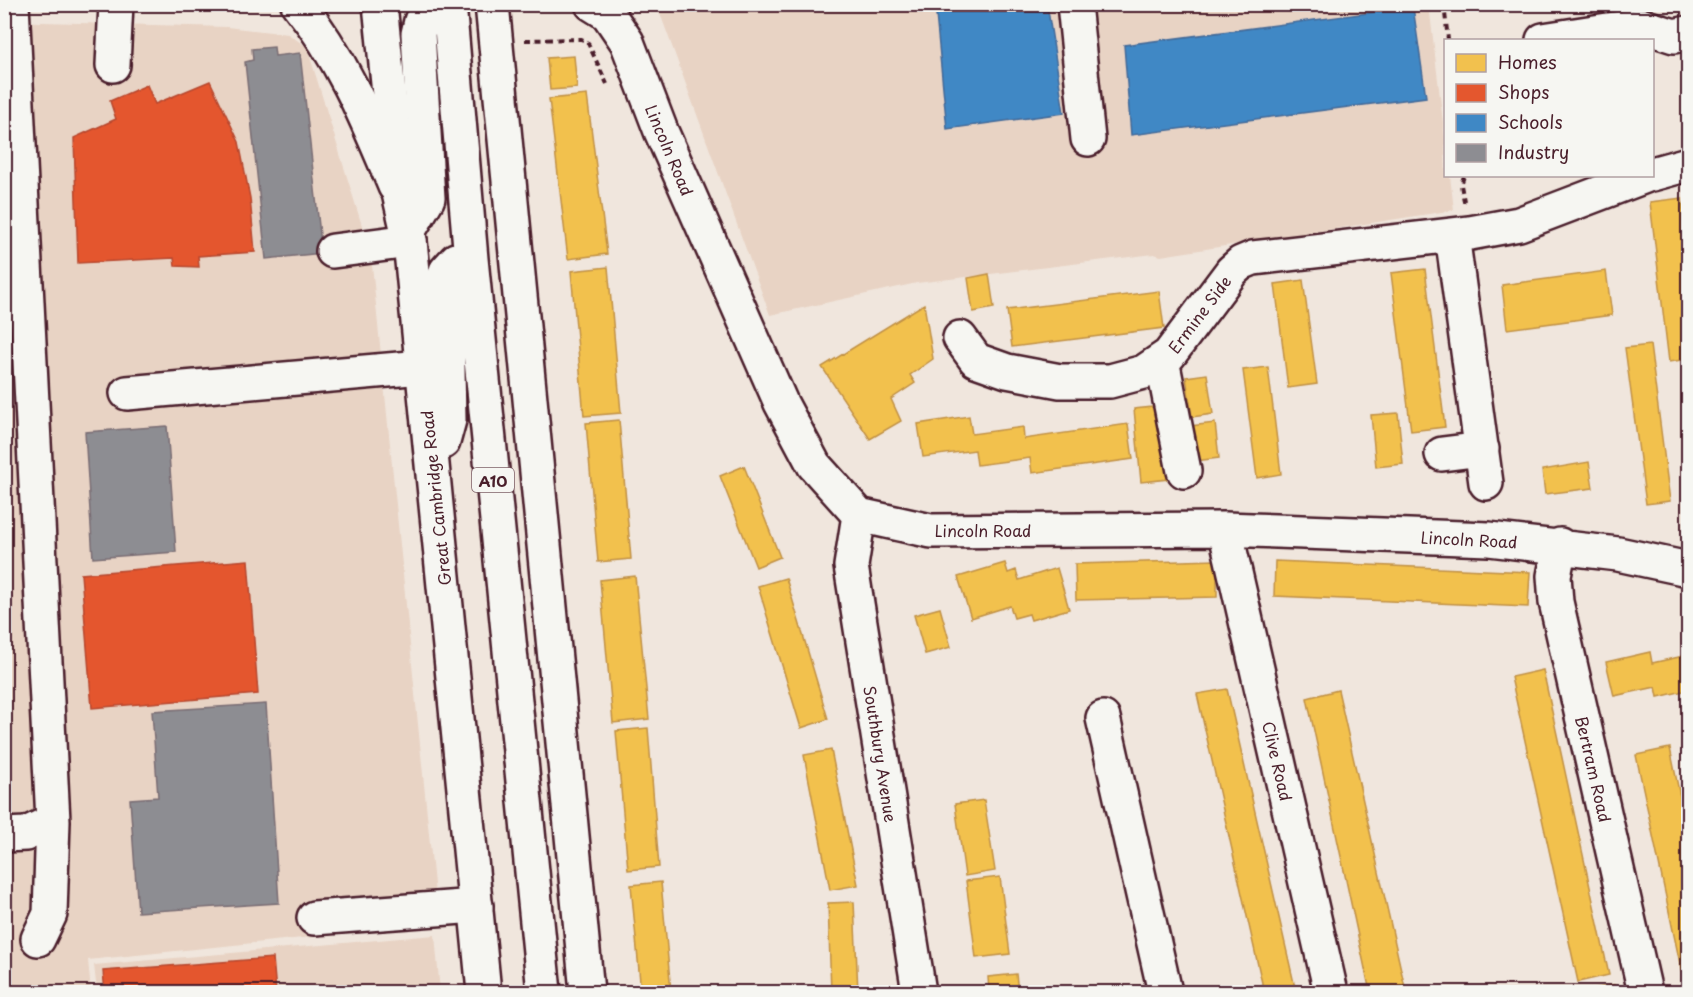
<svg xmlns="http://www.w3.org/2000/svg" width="1693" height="997" font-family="'Playpen Sans',sans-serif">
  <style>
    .built { fill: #e8d3c4 }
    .homes { fill: #f2c14e; stroke: #c09044; stroke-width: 1.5 }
    .shops { fill: #e4572e; stroke: #b6462d; stroke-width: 1.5 }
    .schools { fill: #3f88c5; stroke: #426897; stroke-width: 1.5 }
    .industry { fill: #8d8d92; stroke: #796c73; stroke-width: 1.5 }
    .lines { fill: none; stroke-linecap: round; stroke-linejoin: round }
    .minor-casing { stroke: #4a1f2b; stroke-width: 38 }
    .highway-casing { stroke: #4a1f2b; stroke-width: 38 }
    .path { stroke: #4a1f2b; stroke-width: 4; stroke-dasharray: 6 4.5; stroke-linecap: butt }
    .minor { stroke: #f6f6f2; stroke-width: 33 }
    .highway { stroke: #f6f6f2; stroke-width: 33 }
    .labels { text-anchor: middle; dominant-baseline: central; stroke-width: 6; stroke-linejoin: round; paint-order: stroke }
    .shield { fill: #f6f6f2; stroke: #7e6067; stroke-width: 1.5 }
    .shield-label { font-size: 15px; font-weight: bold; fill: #4a1f2b }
    .street-label { font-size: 16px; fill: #4a1f2b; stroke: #f6f6f2 }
  </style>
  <rect width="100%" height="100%" fill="#f0e6dd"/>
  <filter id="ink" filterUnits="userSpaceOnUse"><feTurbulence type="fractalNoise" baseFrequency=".0167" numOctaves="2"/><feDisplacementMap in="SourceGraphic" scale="12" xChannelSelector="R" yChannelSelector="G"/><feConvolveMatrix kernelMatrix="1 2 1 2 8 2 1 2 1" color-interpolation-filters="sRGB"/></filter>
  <g filter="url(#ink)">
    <!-- built -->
    <path class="built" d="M657,5H1429L1445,139L1446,176H1450L1454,210L1161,256L1154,254L917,283L770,315Z
      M5,21L227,27L288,34L307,47L371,255L438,924L88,960L91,992H5Z
      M435,935L440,992H97L94,965Z"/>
    <!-- homes -->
    <path class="homes" d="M574,56L577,88L550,90L547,58Z
      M587,95L607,254L568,259L549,99Z
      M1682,198L1688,248V359L1669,362L1650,202Z
      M608,267L621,413L584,416L571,271Z
      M1425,269L1445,427L1411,431L1391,273Z
      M1606,271L1612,315L1507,329L1502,285Z
      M989,274L994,308L973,312L968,278Z
      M1303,280L1317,384L1288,388L1275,284Z
      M1159,291L1164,328L1012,347L1007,310Z
      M924,304L933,359L910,375L915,383L891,399L901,421L870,439L822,367Z
      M1650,345L1670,501L1646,504L1625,348Z
      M1268,367L1281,474L1257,478L1243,370Z
      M1207,374L1213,414L1192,417L1186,377Z
      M1162,406L1169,479L1141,482L1134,409Z
      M1398,413L1403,464L1376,467L1371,415Z
      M969,416L972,434L1023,427L1024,439L1128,424L1133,459L1032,473L1030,458L977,465L975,450L923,457L918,424Z
      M619,420L631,559L598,562L586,423Z
      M1215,423L1219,458L1195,461L1190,426Z
      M1589,462L1593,488L1545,494L1542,470Z
      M744,466L780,557L756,567L720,476Z
      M1217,560V597L1076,600L1075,564Z
      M1275,561L1530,572L1528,607L1274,596Z
      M1005,563L1008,573L1016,570L1019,580L1057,568L1069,609L1031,620L1029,614L1014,618L1010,606L971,618L958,577Z
      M635,576L649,719L613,723L600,580Z
      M786,578L828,719L801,728L758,586Z
      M940,608L951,647L925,654L914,615Z
      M1650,652L1652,663L1688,655V690L1658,697L1656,687L1614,696L1606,662Z
      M1543,670L1609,975L1578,982L1511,677Z
      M1227,689L1296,992H1264L1197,694Z
      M1338,690L1406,992H1370L1307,698Z
      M648,728L659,867L628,870L616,731Z
      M1670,748L1688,835V992H1686L1636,755Z
      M831,750L858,885L830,890L804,755Z
      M984,800L995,871L965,876L955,804Z
      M1000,877L1010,954L976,958L966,881Z
      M661,882L671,992H641L631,885Z
      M854,902L858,992H831L828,903Z
      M1016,974L1018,992H989L988,977Z
      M1614,985L1615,992H1579Z"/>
    <!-- shops -->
    <path class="shops" d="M210,81L239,142L250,198L255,252L198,256L199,267L175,266L174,258L78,263L74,138L116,119L110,101L147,85L155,104Z
      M248,560L258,694L92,708L81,574Z
      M273,958L276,992H105L103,971Z"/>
    <!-- schools -->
    <path class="schools" d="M935,4H1047L1064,113L947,129Z
      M1105,4H1153L1105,9Z
      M1413,7L1426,97L1131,135L1124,45Z"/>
    <!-- industry -->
    <path class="industry" d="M274,47L275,56L300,53L322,253L266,259L245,62L253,60L252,49Z
      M167,426L176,552L93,558L85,432Z
      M266,704L279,903L138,912L130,799L158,797L152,711Z"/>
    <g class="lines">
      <defs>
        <path id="minor" d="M298,4C343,59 368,122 395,186
          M492,4L587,992
          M592,4L608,14L627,42L661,131L781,403L814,465L859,515L931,531L1225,529L1489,539L1618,554L1688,569
          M1074,4L1088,139
          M1543,40L1640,25L1674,36L1688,33
          M113,65L116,4
          M1652,174L1688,164
          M409,230L428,198L418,34L421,21L440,4
          M1452,235L1486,483
          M333,251L410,241
          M960,338L976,360L1007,371L1060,381H1110L1144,372L1169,355L1232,271L1241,263L1253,258L1470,233L1519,224L1645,176
          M1162,360L1184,471
          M127,393L422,367
          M1442,454L1482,449
          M859,515L851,566L919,992
          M1225,529L1331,992
          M1560,545L1554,576L1556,602L1645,992
          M1103,718L1165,992
          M4,835L26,834L53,821L12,4
          M314,918L476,906
          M38,939L50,914L53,821"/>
        <path id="highway" d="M380,4L399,193L410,241L484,992
          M449,4L471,259L544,992
          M443,442L449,420L446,271L456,260L471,259"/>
      </defs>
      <!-- minor casing -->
      <use href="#minor" class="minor-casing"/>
      <!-- highway casing -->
      <use href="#highway" class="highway-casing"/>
      <!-- path -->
      <path class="path" d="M1444,4L1448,40
        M525,40L581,39L587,41L607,84
        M1464,176L1461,185L1464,201H1467"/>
      <!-- minor -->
      <use href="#minor" class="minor"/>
      <!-- highway -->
      <use href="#highway" class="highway"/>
    </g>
  </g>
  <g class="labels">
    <!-- shield labels -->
    <rect class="shield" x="472" y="468" width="42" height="24" rx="4.5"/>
    <g class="shield-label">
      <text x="493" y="480">A10</text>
    </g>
    <!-- street labels -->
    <g class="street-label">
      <text transform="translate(670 150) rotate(67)">Lincoln Road</text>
      <text transform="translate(1199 314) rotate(-53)">Ermine Side</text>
      <text transform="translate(435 498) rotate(-96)">Great Cambridge Road</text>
      <text x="983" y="530">Lincoln Road</text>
      <text transform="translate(1469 539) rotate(3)">Lincoln Road</text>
      <text transform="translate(881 754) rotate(81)">Southbury Avenue</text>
      <text transform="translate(1278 761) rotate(77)">Clive Road</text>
      <text transform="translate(1594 769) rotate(77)">Bertram Road</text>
    </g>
  </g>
  <!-- margin -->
  <rect width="1693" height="997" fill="none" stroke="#f6f6f2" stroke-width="24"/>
  <rect x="12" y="12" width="1669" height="973" fill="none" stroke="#4a1f2b" stroke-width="2" filter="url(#ink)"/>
  <!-- legend -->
  <rect x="1444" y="39" width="210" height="138" fill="#f6f6f2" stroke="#b1a0a2" stroke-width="1.5"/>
  <rect x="1456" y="54" width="30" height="18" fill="#f2c14e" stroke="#b1a0a2" stroke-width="1.5"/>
  <text x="1498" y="69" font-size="18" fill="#4a1f2b">Homes</text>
  <rect x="1456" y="84" width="30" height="18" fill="#e4572e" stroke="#b1a0a2" stroke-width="1.5"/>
  <text x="1498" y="99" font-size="18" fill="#4a1f2b">Shops</text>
  <rect x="1456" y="114" width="30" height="18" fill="#3f88c5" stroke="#b1a0a2" stroke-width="1.5"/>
  <text x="1498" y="129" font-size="18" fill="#4a1f2b">Schools</text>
  <rect x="1456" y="144" width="30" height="18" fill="#8d8d92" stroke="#b1a0a2" stroke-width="1.5"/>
  <text x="1498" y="159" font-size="18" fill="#4a1f2b">Industry</text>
</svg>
